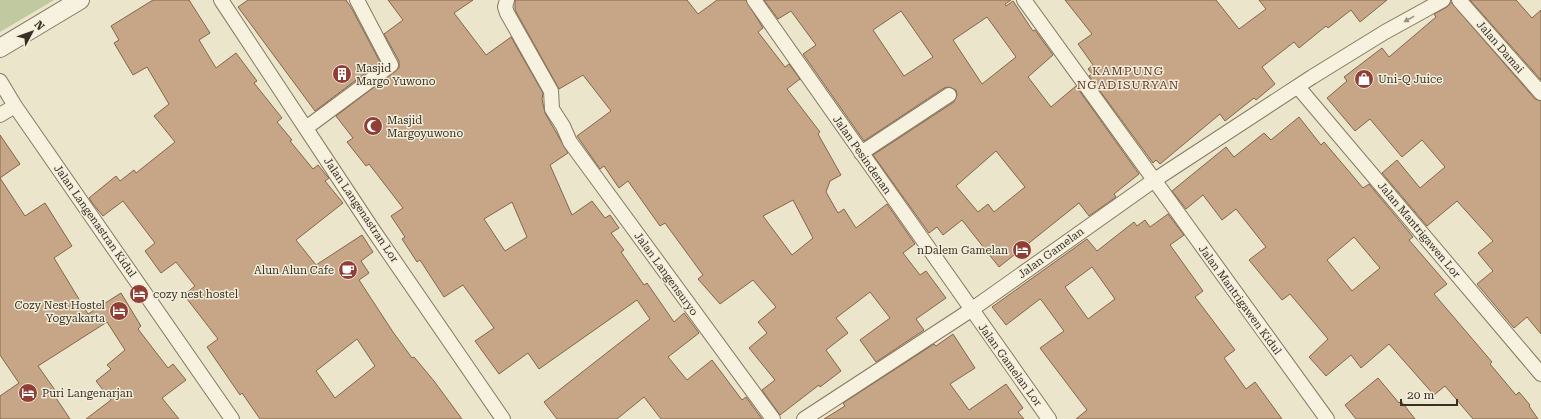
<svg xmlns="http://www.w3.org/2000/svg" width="1541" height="419" font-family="'Roboto Serif',serif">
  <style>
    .green { fill: #c1c9a1 }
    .building { fill: #c6a686; stroke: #846649; fill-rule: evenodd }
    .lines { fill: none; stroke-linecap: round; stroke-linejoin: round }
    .minor-casing { stroke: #877961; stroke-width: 16 }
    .tertiary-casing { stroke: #877961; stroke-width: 20 }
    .minor { stroke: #f7f1df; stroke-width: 14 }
    .tertiary { stroke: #f7f1df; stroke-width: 18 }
    .oneway { fill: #989081 }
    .labels { text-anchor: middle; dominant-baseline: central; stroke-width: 3; stroke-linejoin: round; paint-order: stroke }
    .street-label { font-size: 11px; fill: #393023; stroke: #f3eedb }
    .poi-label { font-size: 11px; fill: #393023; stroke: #f3eedb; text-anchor: start }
    .neighbourhood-label { font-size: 12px; letter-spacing: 1px; fill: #623827; stroke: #f3eedb }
  </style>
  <rect width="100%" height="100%" fill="#ebe5cc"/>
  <!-- green -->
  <path class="green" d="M0,0H54L0,32Z"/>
  <!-- building -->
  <path class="building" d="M153,0H189L210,33L199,40L216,68L236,53L257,81L254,83L282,118L277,122L292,140L290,141L313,169L318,165L327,176L329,178L325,181L343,203L296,240L316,265L362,235L373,252L361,261L369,273L359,280L393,332L412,358L414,357L434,381L462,419H260L242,393L240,395L207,347L218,339L184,295L195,286L176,262L161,273L145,251L155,243L123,201L103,216L93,204L89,198L116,176L120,181L134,170L136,173L175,142L154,116L169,104L147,67L133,75L114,43L119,40L111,26ZM357,339L375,366L335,398L316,371Z
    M248,0H346L352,9L380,62L315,111L238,7Z
    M388,0H473L454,13L486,55L511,37L543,93L542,99L545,113L568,153L550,165L572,215L592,201L605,218L610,215L619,228L611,233L624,250L621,252L644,285L647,283L674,322L684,313L699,333L668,357L687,380L712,360L742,400L746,397L762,419H661L644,397L617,419H557L544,402L650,319L637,300L539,369L528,353L499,374L475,341L494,328L463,285L444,297L420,260L417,262L402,239L405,237L391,216L403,208L369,164L366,166L347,142L353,138L336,116L399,68V61L384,34L403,20ZM512,202L527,237L505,251L484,219Z
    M515,0H687L698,14L717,0H746L763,28L758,32L785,67L789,64L800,79L787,89L820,132L818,134L841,175L830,181L826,192L838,213L844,209L856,228L887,204L915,244L903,253L920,275L926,271L946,298L916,319L924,330L876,362L860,340L890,318L870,292L836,318L848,333L826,350L841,371L820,387L819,385L780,415L762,390L775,380L749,348L767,333L758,322L776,307L753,280L720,304L698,279L703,275L665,223L660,226L628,181L619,188L604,166L600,169L577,136L611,111L583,75L559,89L515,10ZM793,200L813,238L792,255L763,216Z
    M764,0H1011L1005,4L1006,6L1013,1L1033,31L1035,30L1053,55L1028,77L1051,107L1076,86L1139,174L1114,194L1116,197L1089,216L1079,203L999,267L962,220L943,235L937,227L929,233L873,155L954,102L957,95L956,90L949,87L944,88L864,141L803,54L816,45L791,11L778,19ZM901,11L933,57L904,76L873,30ZM987,17L1016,57L982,84L953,40ZM996,151L1025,187L994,212L988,204L978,212L956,186Z
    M1065,0H1216L1239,29L1266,9L1259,0H1387L1360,22L1351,10L1328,28L1326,26L1299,48L1294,42L1262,67L1275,84L1256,100L1254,98L1225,121L1220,114L1160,164L1156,160L1153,163L1089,76L1092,74L1088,69L1093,65L1078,44L1092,34Z
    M1470,0H1516L1532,18L1541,10V80Z
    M1451,2L1535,99L1541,101V334L1527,317L1514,328L1477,284L1493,271L1478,253L1493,241L1457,201L1427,226L1382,173L1397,160L1420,188L1445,167L1422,140L1402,157L1370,119L1355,131L1327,98L1347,81L1344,77L1382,48L1389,57L1436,17L1434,14L1447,7Z
    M1299,117L1321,145L1324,142L1363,188L1369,184L1413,237L1409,240L1447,284L1434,294L1492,362L1490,364L1516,395L1519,392L1530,405L1529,406L1538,419H1473L1445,386L1434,395L1389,344L1361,368L1351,355L1326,376L1309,357L1328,339L1290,294L1282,300L1249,260L1266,247L1236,209L1222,220L1203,195L1186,209L1172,191L1226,147L1234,157L1264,133L1271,140ZM1354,237L1380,268L1352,291L1327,260Z
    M0,135L20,164L0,178Z
    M0,178L25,216L45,203L72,246L54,258L88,314L121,293L141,326L138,329L168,368L173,364L186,380L162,398L179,419H86L111,400L96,381L111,369L107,365L125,350L107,322L38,366L55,390L52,392L70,419H0V396L19,383L0,355Z
    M1168,214L1184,235L1170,245L1203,291L1195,297L1235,350L1224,358L1246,389L1255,382L1282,419H1076L1087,410L1040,348L1064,331L1042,301L1040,299L1006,325L992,307L1087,239L1097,251L1134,222L1137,226L1145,220L1150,227ZM1092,267L1115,299L1088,319L1065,287Z
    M953,334L975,368L950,384L969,410L1006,384L1023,408L1018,412L1024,419H824L845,406L843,403L934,344L936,346Z
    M1378,378L1399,403L1401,401L1415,419H1356L1345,405Z"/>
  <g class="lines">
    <defs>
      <path id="minor" d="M221,0L371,227L503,419
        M507,0L505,7L507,13L551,91L552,109L563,126L570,142L773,419
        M754,0L1049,419
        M1024,0L1327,419
        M1459,0L1541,93
        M0,81L15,106L232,419
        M1298,87L1541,374
        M0,115L15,106
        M306,128L391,65L357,0
        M861,153L949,95
        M804,419L971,310L1153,181L1312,77L1385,32L1443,0"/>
      <path id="tertiary" d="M0,48L80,0"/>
    </defs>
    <!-- minor casing -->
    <use href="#minor" class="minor-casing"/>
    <!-- tertiary casing -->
    <use href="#tertiary" class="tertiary-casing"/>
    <!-- minor -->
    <use href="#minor" class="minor"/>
    <!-- tertiary -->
    <use href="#tertiary" class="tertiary"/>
  </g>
  <!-- one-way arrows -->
  <defs><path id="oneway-solid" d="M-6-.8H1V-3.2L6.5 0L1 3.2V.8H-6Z"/></defs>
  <use class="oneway" href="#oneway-solid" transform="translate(1409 19) rotate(151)"/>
  <!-- icons -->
  <defs>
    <symbol id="building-disc" viewBox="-11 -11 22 22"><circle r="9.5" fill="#913e37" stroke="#f3eedb"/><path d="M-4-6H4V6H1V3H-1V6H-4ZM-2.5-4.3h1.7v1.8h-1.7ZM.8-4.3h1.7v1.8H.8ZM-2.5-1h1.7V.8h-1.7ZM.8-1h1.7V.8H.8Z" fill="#fff"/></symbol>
    <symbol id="shop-disc" viewBox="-11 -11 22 22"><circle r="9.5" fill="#913e37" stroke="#f3eedb"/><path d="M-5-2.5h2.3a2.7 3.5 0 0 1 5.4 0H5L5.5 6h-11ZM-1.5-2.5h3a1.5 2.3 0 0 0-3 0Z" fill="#fff"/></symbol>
    <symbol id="mosque-disc" viewBox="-11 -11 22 22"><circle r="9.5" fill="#913e37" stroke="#f3eedb"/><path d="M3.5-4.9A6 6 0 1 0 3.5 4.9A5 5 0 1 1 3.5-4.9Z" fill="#fff"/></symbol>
    <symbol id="hotel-disc" viewBox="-11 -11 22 22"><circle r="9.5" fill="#913e37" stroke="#f3eedb"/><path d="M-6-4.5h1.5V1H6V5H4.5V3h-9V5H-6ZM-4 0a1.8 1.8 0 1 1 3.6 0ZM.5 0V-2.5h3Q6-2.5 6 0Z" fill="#fff"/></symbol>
    <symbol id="cafe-disc" viewBox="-11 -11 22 22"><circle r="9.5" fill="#913e37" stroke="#f3eedb"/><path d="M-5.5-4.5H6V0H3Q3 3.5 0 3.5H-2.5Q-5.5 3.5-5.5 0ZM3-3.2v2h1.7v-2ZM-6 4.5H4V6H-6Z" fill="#fff"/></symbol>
  </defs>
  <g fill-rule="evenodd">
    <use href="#building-disc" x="331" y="63" width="22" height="22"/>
    <use href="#shop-disc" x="1353" y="68" width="22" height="22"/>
    <use href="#mosque-disc" x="362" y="115" width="22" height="22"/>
    <use href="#hotel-disc" x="1011" y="239" width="22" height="22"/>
    <use href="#cafe-disc" x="337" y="259" width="22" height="22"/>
    <use href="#hotel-disc" x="128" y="283" width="22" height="22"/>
    <use href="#hotel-disc" x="108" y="300" width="22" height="22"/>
    <use href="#hotel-disc" x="17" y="382" width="22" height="22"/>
  </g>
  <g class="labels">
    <!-- street labels -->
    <g class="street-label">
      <text transform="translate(1500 47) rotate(49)">Jalan Damai</text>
      <text transform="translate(862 155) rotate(55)">Jalan Pesindenan</text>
      <text transform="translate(361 210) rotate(56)">Jalan Langenastran Lor</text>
      <text transform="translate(95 221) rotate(55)">Jalan Langenastran Kidul</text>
      <text transform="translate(1419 230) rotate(50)">Jalan Mantrigawen Lor</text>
      <text transform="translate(1051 253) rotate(-36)">Jalan Gamelan</text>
      <text transform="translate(666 274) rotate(54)">Jalan Langensuryo</text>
      <text transform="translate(1240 300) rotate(54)">Jalan Mantrigawen Kidul</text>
      <text transform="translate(1010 365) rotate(54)">Jalan Gamelan Lor</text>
    </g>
    <!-- poi labels -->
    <g class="poi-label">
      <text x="356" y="68">Masjid<tspan x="356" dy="13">Margo Yuwono</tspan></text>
      <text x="1378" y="79">Uni-Q Juice</text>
      <text x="387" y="120">Masjid<tspan x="387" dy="13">Margoyuwono</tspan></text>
      <text x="1008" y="250" text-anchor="end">nDalem Gamelan</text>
      <text x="334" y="270" text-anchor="end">Alun Alun Cafe</text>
      <text x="153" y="294">cozy nest hostel</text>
      <text x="105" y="305" text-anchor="end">Cozy Nest Hostel<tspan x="105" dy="13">Yogyakarta</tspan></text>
      <text x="42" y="393">Puri Langenarjan</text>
    </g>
    <!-- neighbourhood labels -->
    <g class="neighbourhood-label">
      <text x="1128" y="71">KAMPUNG<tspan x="1128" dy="14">NGADISURYAN</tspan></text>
    </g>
  </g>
  <!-- north arrow -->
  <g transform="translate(32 32) rotate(49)" stroke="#f3eedb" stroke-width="3" paint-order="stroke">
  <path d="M0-3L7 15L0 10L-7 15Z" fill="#393023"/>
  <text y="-6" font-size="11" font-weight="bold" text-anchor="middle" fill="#393023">N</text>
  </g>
  <!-- scale -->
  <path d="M1401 399v6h56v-6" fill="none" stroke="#393023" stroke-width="2"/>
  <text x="1407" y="399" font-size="12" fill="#393023" stroke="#f3eedb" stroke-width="3" paint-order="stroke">20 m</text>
</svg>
